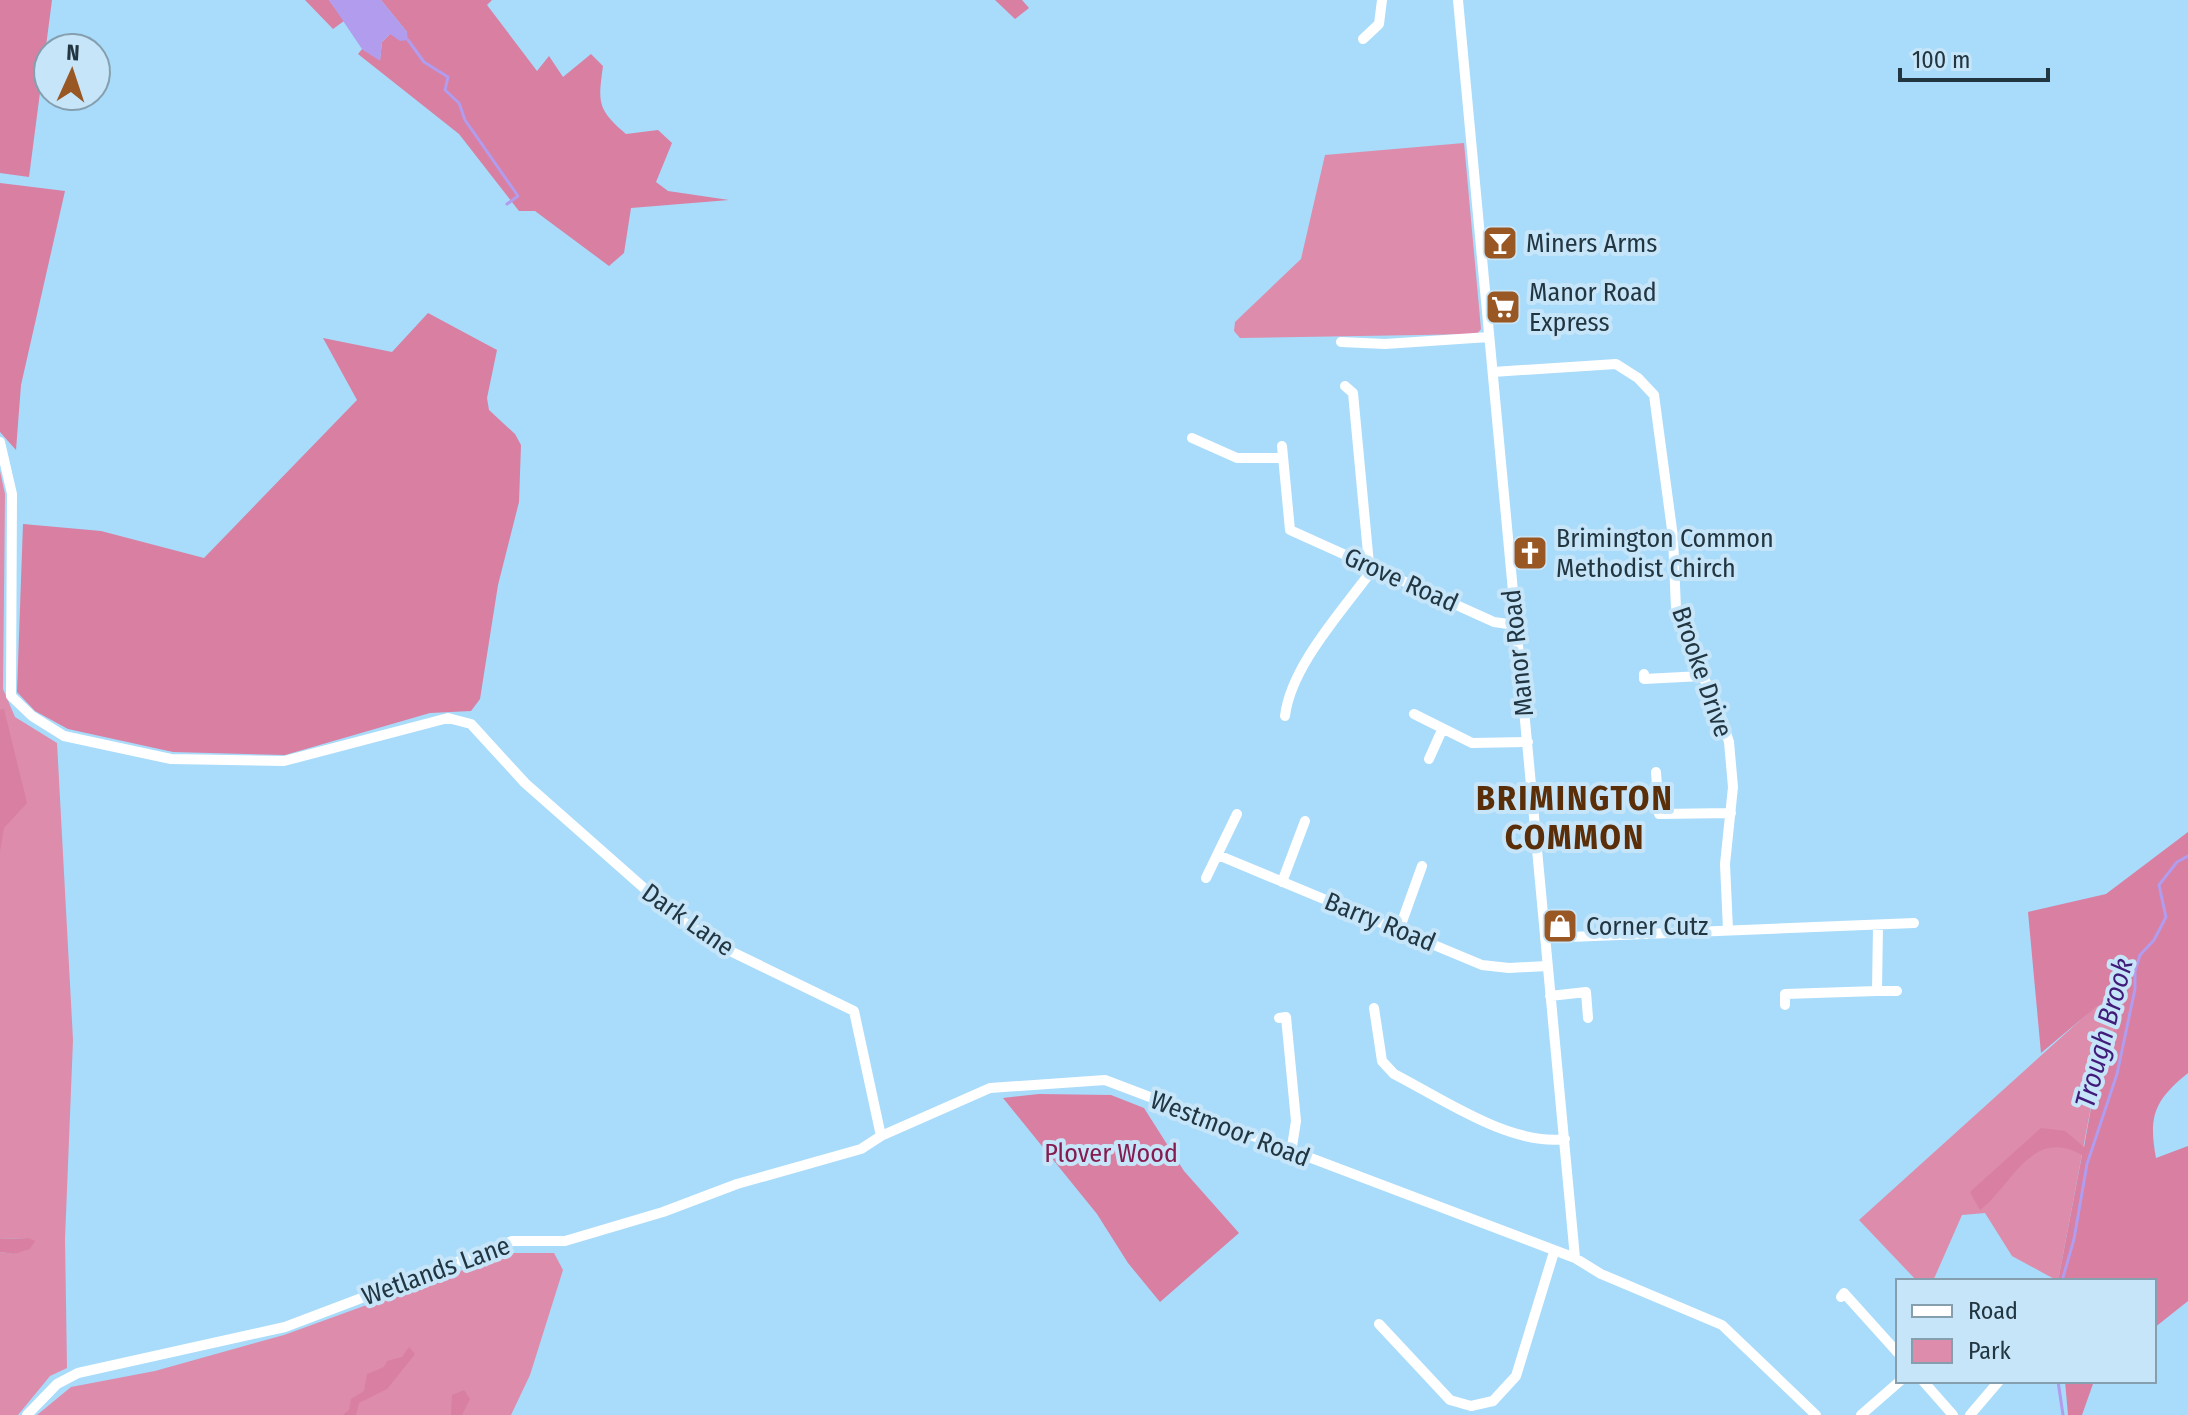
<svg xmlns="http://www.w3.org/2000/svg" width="2188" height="1415" font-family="'Fira Sans Condensed',sans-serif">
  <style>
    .green { fill: #dd8cab }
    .forest { fill: #d87fa2 }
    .water { fill: #b19ced }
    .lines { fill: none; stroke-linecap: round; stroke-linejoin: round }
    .stream { stroke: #b19ced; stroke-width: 3 }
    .minor { stroke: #fff; stroke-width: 10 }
    .labels { text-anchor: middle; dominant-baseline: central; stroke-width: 8; stroke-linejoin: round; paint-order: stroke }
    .poi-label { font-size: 26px; fill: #223642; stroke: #c7e5f8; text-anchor: start }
    .street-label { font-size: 26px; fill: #223642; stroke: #c7e5f8 }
    .park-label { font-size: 26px; fill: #851c50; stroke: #c7e5f8 }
    .water-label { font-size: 28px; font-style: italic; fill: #401b79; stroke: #c7e5f8 }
    .district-label { font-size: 34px; font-weight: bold; letter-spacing: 2px; fill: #5a2e08; stroke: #c7e5f8 }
  </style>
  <rect width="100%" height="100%" fill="#a9dbfa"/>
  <!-- green -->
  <path class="green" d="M1464,143L1481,329L1477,334L1240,338L1234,331L1235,322L1301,259L1325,155Z
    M0,471L5,494L3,689L15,717L57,743L73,1040L65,1239L67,1368L50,1376L18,1415H0V1252L15,1254L28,1238L0,1239Z
    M2097,1005L2122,1010L2096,1080L2058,1281L2012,1256L1985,1213L1962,1215L1933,1281H1917L1859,1220Z
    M510,1253H554L563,1270L530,1375L511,1415H37L71,1387L155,1371L284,1335Z"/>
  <!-- forest -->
  <path class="forest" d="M0,0H52L29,177L0,173Z
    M305,0H329L344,21L333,29Z
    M381,0H492L487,5L537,71L549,56L563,77L591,54L603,66C598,103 597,109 626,134L658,130L672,143L656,182L668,191L729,200L631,208L624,253L609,266L535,211H519L459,134L358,54L362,49L380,60L382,42L390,34L407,32Z
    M995,0H1022L1029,8L1015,19Z
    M0,183L65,191L21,385L16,450L0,432Z
    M428,313L497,350L487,398L489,410L515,434L521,445L519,502L498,585L480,699L471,711L430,713L285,755L173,752L68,729L35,711L17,692L23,524L101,531L204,558L357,400L323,338L392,352Z
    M4,709L27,803L4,828L0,851V710Z
    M2188,832V1073C2155,1100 2148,1115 2156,1158L2188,1146V1301L2154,1328V1281H2058L2082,1155C2031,1126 2012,1186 1980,1210L1970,1192L2041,1128L2065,1131L2084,1147L2096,1080L2121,1010L2097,1006L2041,1053L2028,912L2106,894Z
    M1039,1094L1111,1095L1144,1108L1184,1171L1239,1233L1160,1302L1128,1263L1097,1214L1003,1098Z
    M28,1238L35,1241L30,1249L14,1254L0,1252V1239Z
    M409,1347L415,1354L387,1389L359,1403L356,1415H343L349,1410L351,1399L364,1391L367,1374L384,1367L387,1361L402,1357Z
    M2065,1381H2094L2082,1415H2068Z
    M464,1390L470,1399L462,1415H451L452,1395Z"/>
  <!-- water -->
  <path class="water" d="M329,0H381L407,32L408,40L400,41L390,34L382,42L380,61L362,49Z"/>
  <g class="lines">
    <!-- stream -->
    <path class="stream" d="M408,40L424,62L448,77L445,90L459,103L465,120L518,196L507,204
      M2062,1281L2074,1239L2087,1164L2117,1074L2135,989V971L2140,955L2154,940L2166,917L2159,885L2177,862L2188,856
      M2058,1381L2063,1415"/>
    <!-- minor -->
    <path class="minor" d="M1458,0L1575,1258
      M1363,39L1379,24L1382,0
      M1341,342L1385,344L1489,337
      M1493,372L1616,364L1638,378L1654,395L1673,537L1676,609L1687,644L1717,705L1729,742L1733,787L1725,864L1728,930
      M1345,386L1353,393L1369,564
      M1192,438L1237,458H1283
      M0,442L12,494L11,696L32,716L64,736L171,759L284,761L448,718L471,724L525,783L679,919L728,950L854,1011L881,1136
      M1282,446L1290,530L1494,622L1515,625
      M1644,674V679L1702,676
      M1414,714L1472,743L1528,742
      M1285,716C1291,665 1345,608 1375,566
      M1429,759L1442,730
      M1656,772L1659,814L1731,813
      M1218,855L1482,965L1509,968L1547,966
      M1206,878L1237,814
      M1282,882L1305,821
      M1399,930L1422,866
      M1545,938L1914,923
      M1877,991H1897
      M1550,996L1586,992L1588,1018
      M1785,1005V994L1877,991L1878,925
      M1374,1008L1382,1061L1394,1074C1443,1099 1510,1146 1565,1139
      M1279,1018L1286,1017L1296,1121L1291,1153
      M1841,1297L1844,1293L1898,1353
      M1379,1324L1450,1400L1471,1406L1493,1401L1516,1376L1554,1252
      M1923,1381L1953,1415
      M27,1415L57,1384L78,1373L285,1327L512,1241H565L663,1212L737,1184L861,1149L881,1136L990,1088L1105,1080L1575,1258L1601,1274L1722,1325L1816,1415
      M1861,1415L1900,1381
      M1970,1415L1999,1381"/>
  </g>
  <!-- icons -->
  <defs>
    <symbol id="bar-square" viewBox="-11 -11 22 22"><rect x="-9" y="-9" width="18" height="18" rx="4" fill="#995724" stroke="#c7e5f8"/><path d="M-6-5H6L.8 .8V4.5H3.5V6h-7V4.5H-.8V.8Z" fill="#fff"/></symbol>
    <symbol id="supermarket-square" viewBox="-11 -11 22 22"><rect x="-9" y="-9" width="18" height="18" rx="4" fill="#995724" stroke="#c7e5f8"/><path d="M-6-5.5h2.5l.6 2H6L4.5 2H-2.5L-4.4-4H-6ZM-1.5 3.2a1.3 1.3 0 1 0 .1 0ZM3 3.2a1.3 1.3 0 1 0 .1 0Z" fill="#fff"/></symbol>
    <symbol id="church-square" viewBox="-11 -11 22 22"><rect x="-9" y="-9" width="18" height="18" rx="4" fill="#995724" stroke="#c7e5f8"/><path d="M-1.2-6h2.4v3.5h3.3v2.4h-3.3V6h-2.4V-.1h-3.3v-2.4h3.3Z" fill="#fff"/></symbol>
    <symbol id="shop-square" viewBox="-11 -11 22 22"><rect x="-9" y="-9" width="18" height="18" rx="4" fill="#995724" stroke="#c7e5f8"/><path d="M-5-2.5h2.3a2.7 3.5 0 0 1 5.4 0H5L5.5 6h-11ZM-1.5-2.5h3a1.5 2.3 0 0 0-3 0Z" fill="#fff"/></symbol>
  </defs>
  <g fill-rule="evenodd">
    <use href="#bar-square" x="1480" y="223" width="40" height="40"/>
    <use href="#supermarket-square" x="1483" y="287" width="40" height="40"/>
    <use href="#church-square" x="1510" y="533" width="40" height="40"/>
    <use href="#shop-square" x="1540" y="906" width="40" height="40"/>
  </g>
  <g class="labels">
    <!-- poi labels -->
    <g class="poi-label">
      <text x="1526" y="243">Miners Arms</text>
      <text x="1529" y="292">Manor Road<tspan x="1529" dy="30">Express</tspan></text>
      <text x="1556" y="538">Brimington Common<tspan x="1556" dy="30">Methodist Chirch</tspan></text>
      <text x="1586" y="926">Corner Cutz</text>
    </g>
    <!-- street labels -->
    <g class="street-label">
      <text transform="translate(1401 580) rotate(24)">Grove Road</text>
      <text transform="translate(1518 653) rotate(-96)">Manor Road</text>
      <text transform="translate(1702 672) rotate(71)">Brooke Drive</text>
      <text transform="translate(688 920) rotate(35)">Dark Lane</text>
      <text transform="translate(1380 922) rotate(22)">Barry Road</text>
      <text transform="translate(1230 1129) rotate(21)">Westmoor Road</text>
      <text transform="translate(436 1271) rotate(-20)">Wetlands Lane</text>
    </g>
    <!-- park labels -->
    <g class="park-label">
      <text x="1111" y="1153">Plover Wood</text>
    </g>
    <!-- water labels -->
    <g class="water-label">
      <text transform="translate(2104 1033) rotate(-75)">Trough Brook</text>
    </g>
    <!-- district labels -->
    <g class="district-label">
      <text x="1575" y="798">BRIMINGTON<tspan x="1575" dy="39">COMMON</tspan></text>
    </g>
  </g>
  <!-- legend -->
  <rect x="1896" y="1279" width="260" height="104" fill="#c7e5f8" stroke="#859faf" stroke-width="2"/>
  <rect x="1912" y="1305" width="40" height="12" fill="#ffffff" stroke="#859faf" stroke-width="2"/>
  <text x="1968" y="1319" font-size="24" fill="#223642">Road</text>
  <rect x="1912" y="1339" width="40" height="24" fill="#dd8cab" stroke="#859faf" stroke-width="2"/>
  <text x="1968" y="1359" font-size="24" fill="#223642">Park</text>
  <!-- north arrow -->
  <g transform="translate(72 72) rotate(3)"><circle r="38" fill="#c7e5f8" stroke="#859faf" stroke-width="2"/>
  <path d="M0-6L14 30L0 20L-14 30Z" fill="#995724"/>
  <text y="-12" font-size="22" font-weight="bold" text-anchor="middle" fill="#223642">N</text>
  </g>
  <!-- scale -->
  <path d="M1900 68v12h148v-12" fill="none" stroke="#223642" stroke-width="4"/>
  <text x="1912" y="68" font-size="24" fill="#223642" stroke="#c7e5f8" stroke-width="6" paint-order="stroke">100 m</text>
</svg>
